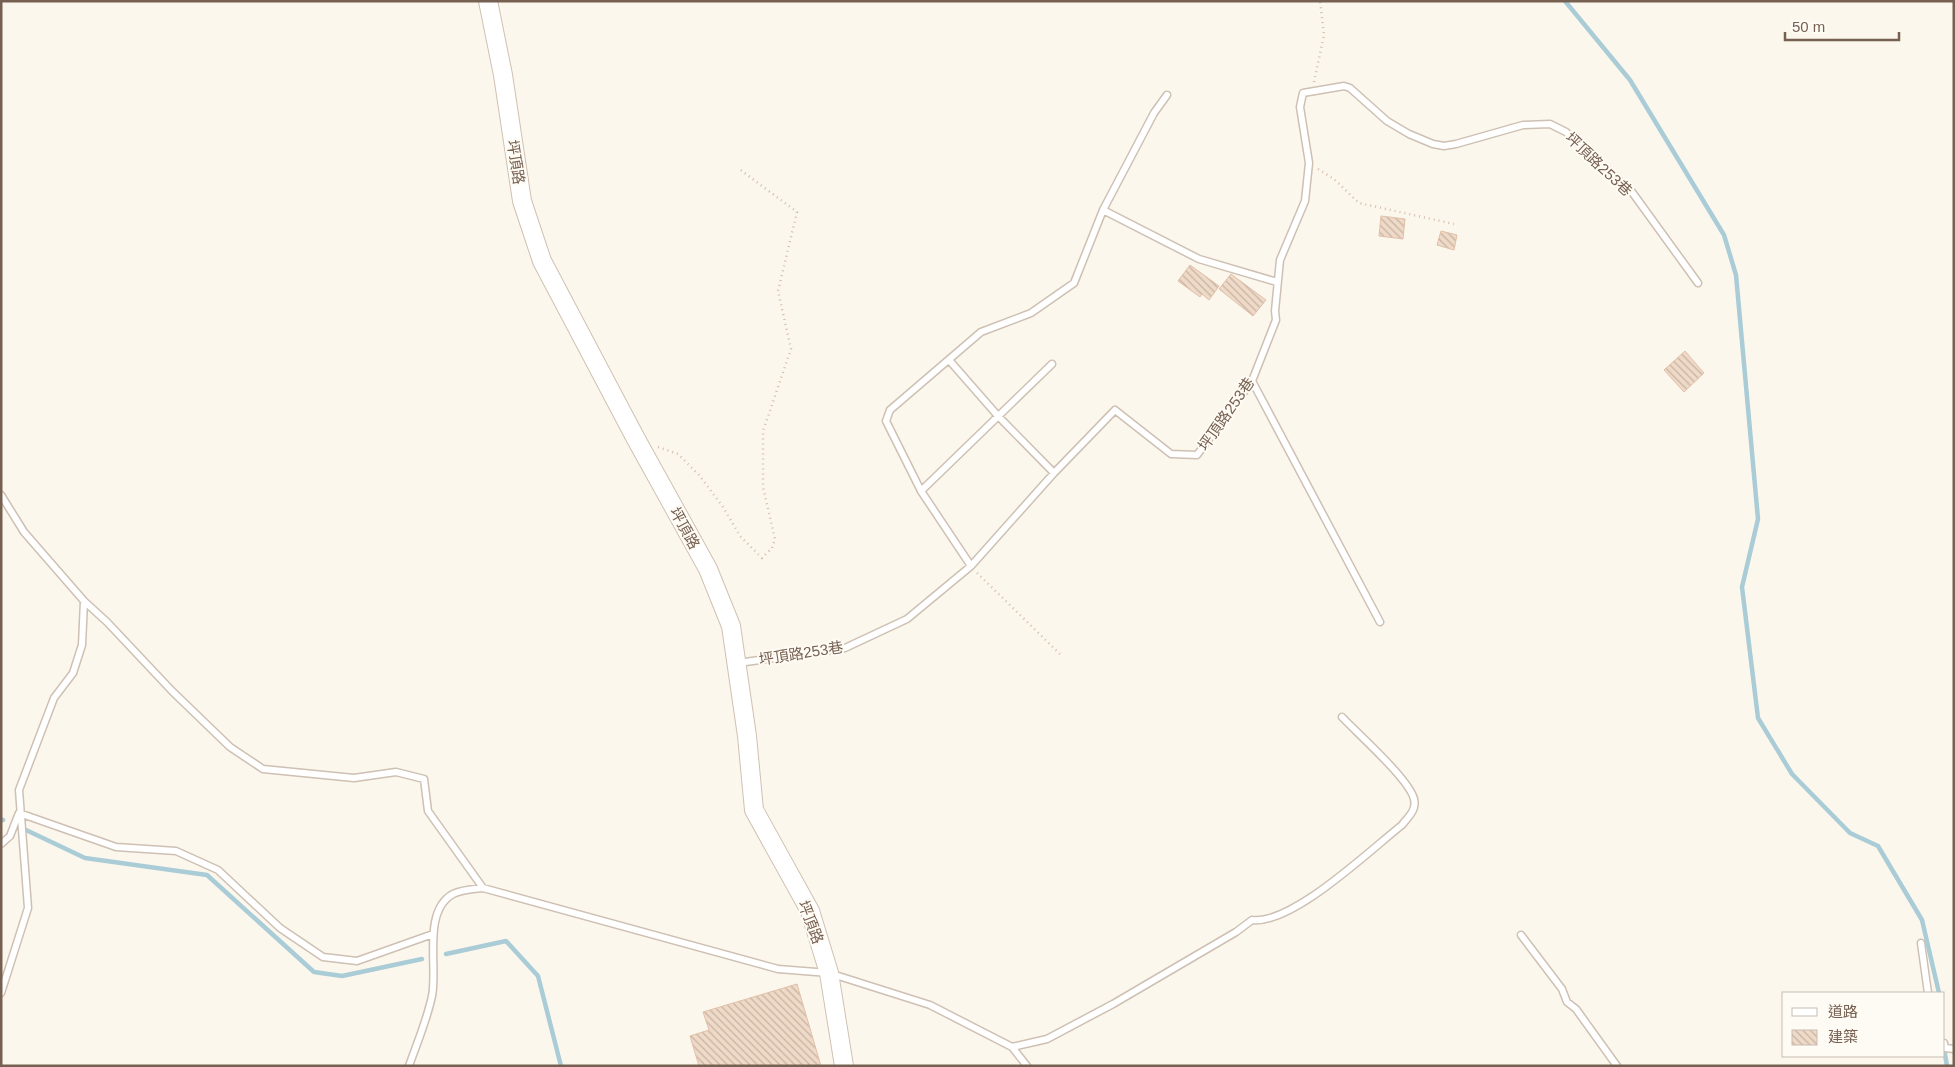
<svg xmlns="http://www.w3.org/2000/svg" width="1955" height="1067" font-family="Arial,'Noto Sans TC',sans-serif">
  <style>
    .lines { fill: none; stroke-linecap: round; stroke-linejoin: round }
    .stream { stroke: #a9ccd6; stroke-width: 4.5 }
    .building { fill: url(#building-back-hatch); stroke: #e1c1a8 }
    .lane-casing { stroke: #cec0b3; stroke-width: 9 }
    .secondary-casing { stroke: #d0c1b1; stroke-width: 20 }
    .path { stroke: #d5bda9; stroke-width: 2.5; stroke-dasharray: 1 4; stroke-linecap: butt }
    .lane { stroke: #fff; stroke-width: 6 }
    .secondary { stroke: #fff; stroke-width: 18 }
    .labels { text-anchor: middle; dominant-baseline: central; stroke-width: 4; stroke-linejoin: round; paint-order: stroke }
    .street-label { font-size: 15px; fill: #766051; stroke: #fefbf4 }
  </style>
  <defs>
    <pattern id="building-back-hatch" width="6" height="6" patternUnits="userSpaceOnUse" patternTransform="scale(1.25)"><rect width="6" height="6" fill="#efd9c7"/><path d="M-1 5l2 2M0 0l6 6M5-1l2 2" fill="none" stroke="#c6b3a4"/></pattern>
  </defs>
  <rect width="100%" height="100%" fill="#fcf7ed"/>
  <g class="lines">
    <!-- stream -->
    <path class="stream" d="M1565,1L1630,80L1724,235L1736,275L1758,519L1742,587L1758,718L1792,774L1850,833L1878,846L1922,920L1939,993
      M1,819L3,820
      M26,830L85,858L207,875L314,972L342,976L422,959
      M446,954L506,941L538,976L561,1066
      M1944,1049L1947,1066"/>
  </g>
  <!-- building -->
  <path class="building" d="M1381,216L1405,219L1403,239L1379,236Z
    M1441,231L1457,235L1454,250L1437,245Z
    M1190,265L1219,286L1209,300L1202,294L1200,297L1178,281Z
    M1231,274L1266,300L1253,316L1219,289Z
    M1685,351L1704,373L1684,392L1664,370Z
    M797,984L821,1066H699L690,1036L709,1030L703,1012Z"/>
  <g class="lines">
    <defs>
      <path id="lane" d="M1167,95L1154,113L1103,210L1199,259L1277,282
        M949,360L998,416L1054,473
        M1252,381L1380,622
        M921,491L1052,364
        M1,495L24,532L84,601L82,645L73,673L54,698L19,790L28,908L1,993
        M971,566L921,491L886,421L890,410L981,332L1031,313L1074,283L1103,210
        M84,601L107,622L172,691L230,747L263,769L354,778L396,772L424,779L428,811L483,888
        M738,663L845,648L907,619L971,566L1054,473L1115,410L1171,454L1197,455L1252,381L1276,320L1275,311L1280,260L1305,201L1309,163L1300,107L1303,93L1344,86L1350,88L1387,121L1409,134L1433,144L1444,146L1456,144L1523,125L1550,124L1566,132L1632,192L1698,283
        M1,844L10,836L19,813L116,847L176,851L218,870L280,928L323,957L357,961L433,934
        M1521,935L1562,989L1567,1002L1576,1009L1617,1066
        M1921,943L1928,993
        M1944,1043L1945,1048L1954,1049
        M1012,1047L1027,1066
        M409,1066C417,1043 427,1020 432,996C438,967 422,911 453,894C461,890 474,889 483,888L778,969L829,973L930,1005L1012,1047L1047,1039L1113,1004L1236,932L1252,920C1292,925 1369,851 1402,825C1408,817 1417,810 1414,799C1409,779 1358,734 1342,717"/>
      <path id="secondary" d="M488,1L503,75L522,201L542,261L636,439L708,569L731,626L747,736L754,810L810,911L829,973L844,1066"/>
    </defs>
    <!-- lane casing -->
    <use href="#lane" class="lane-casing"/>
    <!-- secondary casing -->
    <use href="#secondary" class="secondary-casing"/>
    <!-- path -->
    <path class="path" d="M1314,82L1324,35L1320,1
      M1318,169L1334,179L1359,203L1454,224
      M658,447L678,454L699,475L723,507L740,536L762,558L772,548L775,539L763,487V431L791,349L778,291L797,212L738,168
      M977,573L1060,654"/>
    <!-- lane -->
    <use href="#lane" class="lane"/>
    <!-- secondary -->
    <use href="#secondary" class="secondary"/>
  </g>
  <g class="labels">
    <!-- street labels -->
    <g class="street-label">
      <text transform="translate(516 162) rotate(81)">坪頂路</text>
      <text transform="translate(1599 164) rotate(43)">坪頂路253巷</text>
      <text transform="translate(1226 414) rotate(-55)">坪頂路253巷</text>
      <text transform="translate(685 528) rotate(61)">坪頂路</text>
      <text transform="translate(801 653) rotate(-9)">坪頂路253巷</text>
      <text transform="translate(811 922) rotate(69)">坪頂路</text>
    </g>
  </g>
  <!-- border -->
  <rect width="1955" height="1067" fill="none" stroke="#766051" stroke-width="5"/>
  <!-- legend -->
  <rect x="1782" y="992" width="162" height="65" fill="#fefbf4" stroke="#c8bdb3"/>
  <rect x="1792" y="1008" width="25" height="8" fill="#ffffff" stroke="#c8bdb3"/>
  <text x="1828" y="1017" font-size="15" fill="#766051">道路</text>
  <rect x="1792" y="1030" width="25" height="15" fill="url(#building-back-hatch)" stroke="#c8bdb3"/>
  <text x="1828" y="1042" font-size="15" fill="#766051">建築</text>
  <!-- scale -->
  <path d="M1785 32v8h114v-8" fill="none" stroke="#766051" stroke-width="2.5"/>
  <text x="1792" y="32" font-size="15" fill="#766051" stroke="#fefbf4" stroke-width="4" paint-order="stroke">50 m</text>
</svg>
